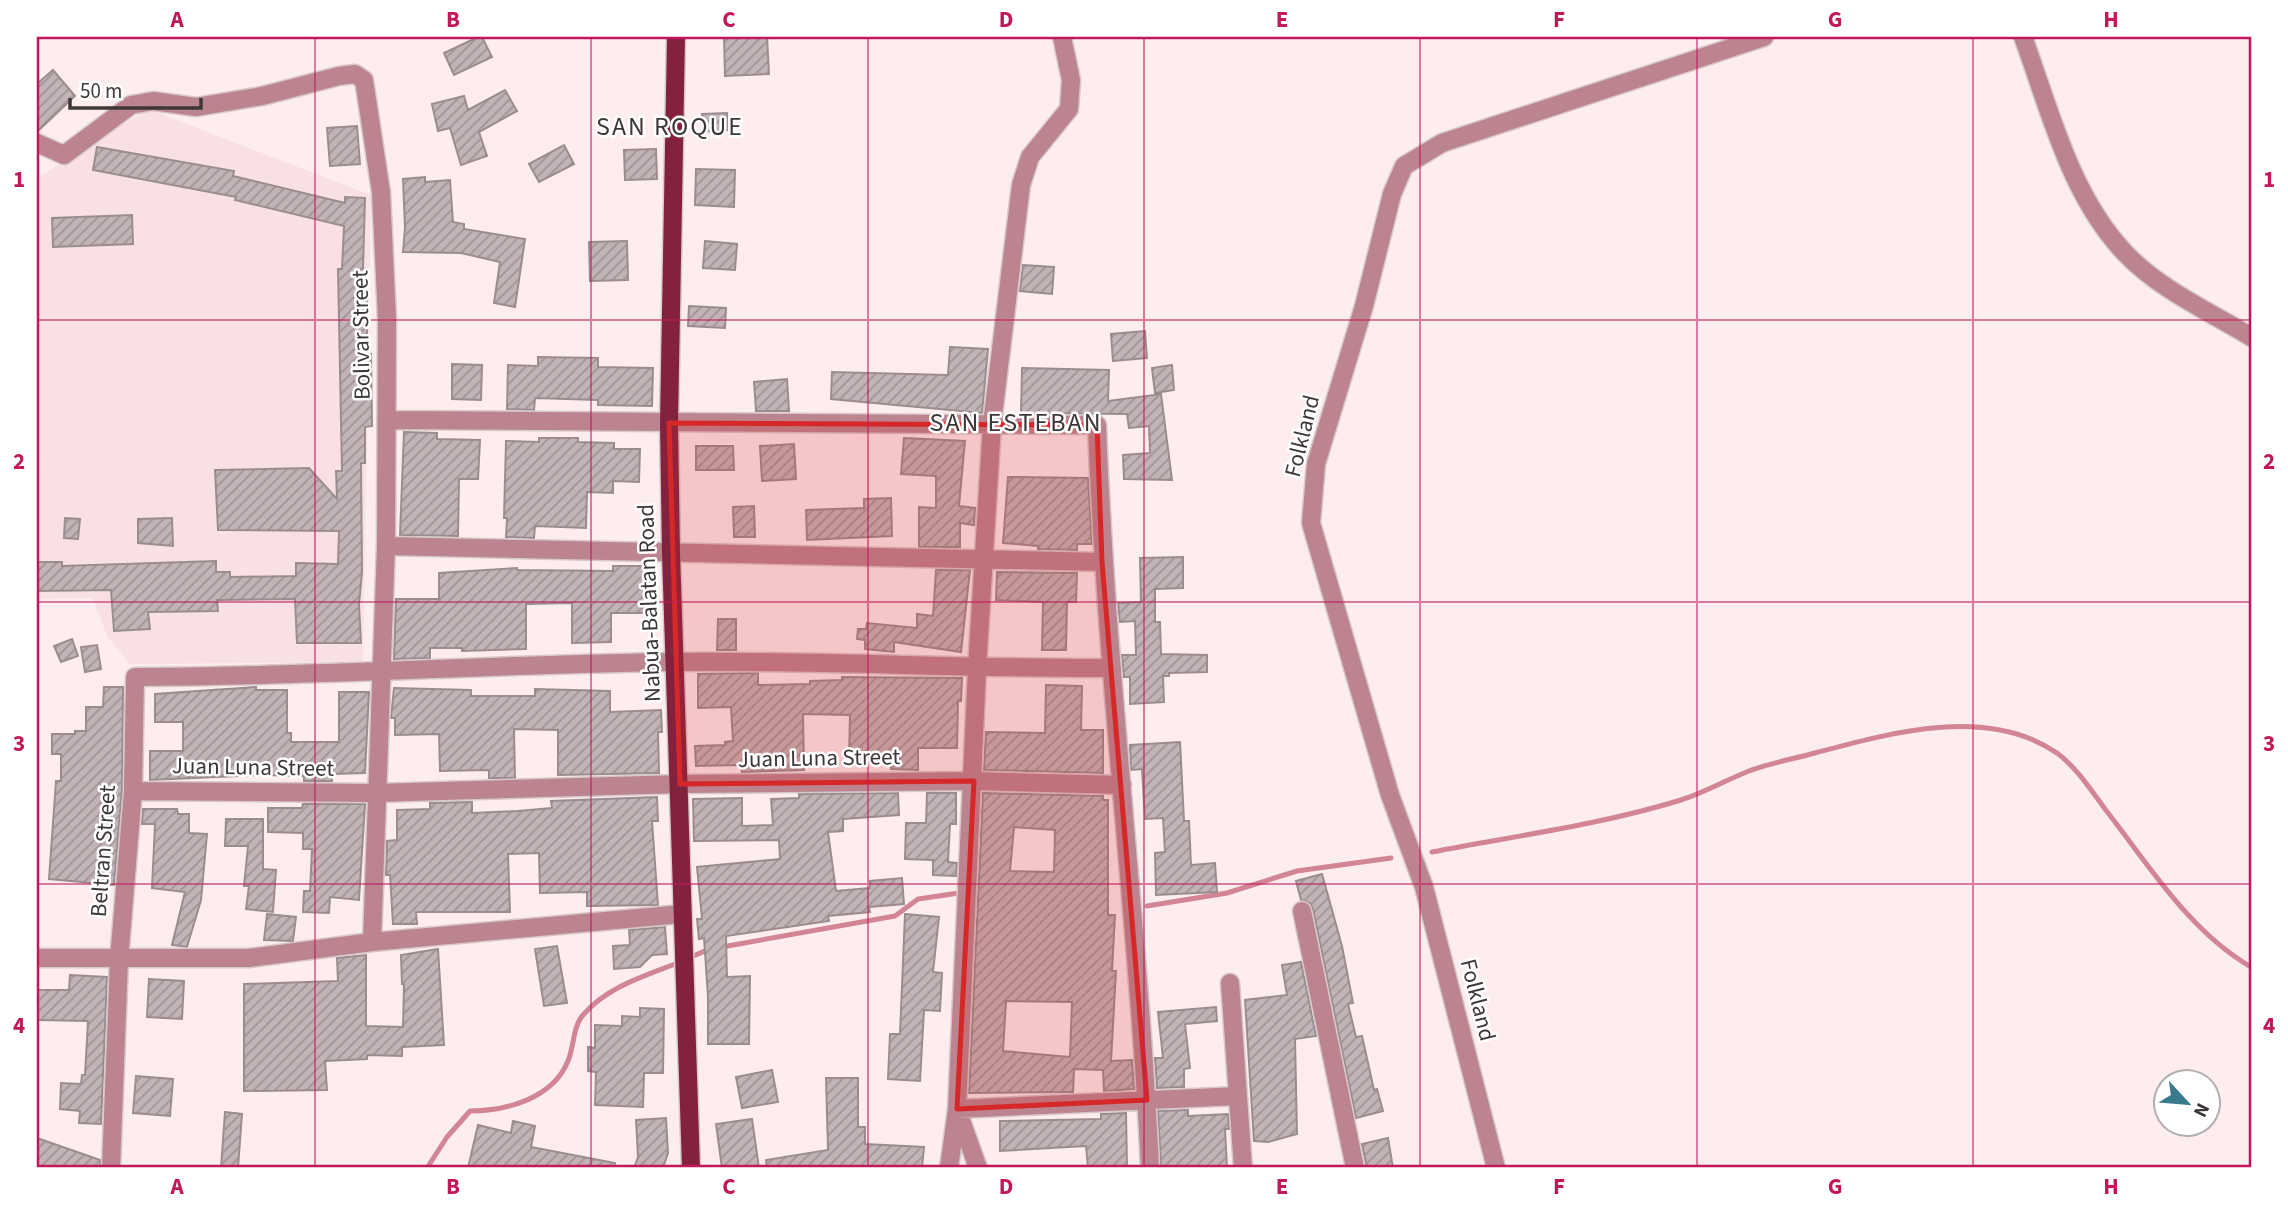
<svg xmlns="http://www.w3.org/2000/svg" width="2288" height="1205" font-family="'Source Sans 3',sans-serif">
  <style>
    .built { fill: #f9e0e4 }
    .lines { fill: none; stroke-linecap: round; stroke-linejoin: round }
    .stream { stroke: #d28594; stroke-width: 5 }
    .building { fill: url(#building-hatch); stroke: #9b8d8f; stroke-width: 2; fill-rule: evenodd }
    .minor-casing { stroke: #d7c9ca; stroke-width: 21 }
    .major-casing { stroke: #d7c9ca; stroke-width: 21 }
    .minor { stroke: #bc848e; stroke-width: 18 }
    .major { stroke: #83223f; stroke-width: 18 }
    .marked { fill: #d62828; fill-opacity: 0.2; stroke: #d62828; stroke-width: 5; stroke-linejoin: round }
    .grid { fill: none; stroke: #c2185b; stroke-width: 2; stroke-opacity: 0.55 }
    .labels { text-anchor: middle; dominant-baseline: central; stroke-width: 5; stroke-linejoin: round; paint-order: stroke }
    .street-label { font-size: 23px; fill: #3d3738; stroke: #fff }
    .quarter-label { font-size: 26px; letter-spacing: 2px; fill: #3d3738; stroke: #fff }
    .neatline { fill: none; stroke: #c2185b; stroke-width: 2.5 }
    .grid-label { font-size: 23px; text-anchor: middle; font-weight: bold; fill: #c2185b }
  </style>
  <defs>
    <pattern id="building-hatch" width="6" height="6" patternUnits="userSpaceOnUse" patternTransform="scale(1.75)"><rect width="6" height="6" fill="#c2b4b6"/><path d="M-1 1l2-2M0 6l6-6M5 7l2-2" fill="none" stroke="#9f9395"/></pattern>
  </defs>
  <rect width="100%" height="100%" fill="#fdedef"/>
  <!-- built -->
  <path class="built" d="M148,109L371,195L363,662L130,664L107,636L93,598L37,599V178Z"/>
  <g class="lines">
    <!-- stream -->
    <path class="stream" d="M1432,852C1514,836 1600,825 1681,800C1704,793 1726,780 1749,771C1770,763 1793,759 1815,753C1890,733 1987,705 2057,753C2076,767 2091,790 2105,809C2149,865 2189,931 2251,967
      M1147,906L1227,893L1297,871L1391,858
      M722,947L895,916L918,899L959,893
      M689,958L709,949
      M427,1168L447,1137L470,1111C507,1111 553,1098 568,1061C574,1047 573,1026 583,1015C608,986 645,976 680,962"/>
  </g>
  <!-- building -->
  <path class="building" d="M478,37H482L492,57L454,75L444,53Z
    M724,37H767L769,74L725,76Z
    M53,70L75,96L37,132V84Z
    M505,90L517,111L479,132L487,156L461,165L450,128L438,131L432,104L464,96L468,110Z
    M727,113V130L703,132L702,114Z
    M357,126L360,164L330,166L327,128Z
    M564,145L574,164L539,182L529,164Z
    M97,147L234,171L233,176L345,203V197L365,198L363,269H367V355L371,354L372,426L365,427V463H361L362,572L359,605L361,643H297L295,599L217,600L218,611L148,612L150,629L114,631L111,590L37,591V562H62V566L216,561V572H230V577L296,576V563L338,564L339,531L218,530L215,470L309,468L337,499L336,471H342L338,269H342L344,226L235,200L236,197L93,170Z
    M656,149L657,179L625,180L624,150Z
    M696,169L735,170L734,207L695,205Z
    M425,177V182L450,180L453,222L464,224V229L525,239L515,307L494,303L500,262L461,253L403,252L405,228L403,179Z
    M132,215L133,244L53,247L52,218Z
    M627,241L628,280L590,281L589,242Z
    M705,241L737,244L735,270L703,268Z
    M1023,265L1054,267L1052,294L1020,291Z
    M689,306L726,308L725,328L688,326Z
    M1145,331L1147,358L1113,361L1111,334Z
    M950,347L988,349L982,413L831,399L832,372L948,375Z
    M538,357L598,358V367L653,368L652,406L598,405V400L535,398L534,410L507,409L508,365L538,366Z
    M452,364L482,365L481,400L452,399Z
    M1172,365L1174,390L1155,393L1152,368Z
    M1022,368L1109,370L1108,401L1161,394L1172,480L1124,479L1123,455L1150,453L1149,426L1129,428L1127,414L1021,413Z
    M787,379L789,411H756L754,382Z
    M404,432L437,433V439L480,440L478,479H459L458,536L400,535Z
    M539,438H578V442L614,443V449H640L639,482L613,481V493L587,492L586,528L535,526L534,538L506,537L507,518H504L506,441L539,442Z
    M904,438L965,441L959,506L975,508L974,525L960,523V547H919V507L936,508V476L901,474Z
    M794,444L796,479L762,481L760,446Z
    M696,446H733L734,470H696Z
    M1008,477L1088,478L1092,544H1077V550L1038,549V546L1003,543Z
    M891,498L892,536L807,540L806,510L864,508V499Z
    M754,506L755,537H734L733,507Z
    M65,518L80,519L78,539L64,538Z
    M172,518L173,546L138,543V519Z
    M1183,557V588L1155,589V622H1160L1161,654L1207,655V672L1169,673V676H1163L1164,702L1130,704V677H1124L1122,655H1136L1135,621L1120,622L1118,603L1141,602L1140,558Z
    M613,566H653V613H611V642L572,643V603L526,604V649L462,651V648H430V658L394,659L396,599H439V573L517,568V570L613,571Z
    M936,570H970L961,652L894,642V652L865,649V640L857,639L858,629H866L867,623L917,628V614L933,616Z
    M997,572L1077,573L1076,602H1067L1066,650H1042L1043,602L996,600Z
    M718,619H736V650H717Z
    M72,639L78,656L61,662L54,646Z
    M97,645L101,669L85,672L81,647Z
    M758,673V685L810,684V681L842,680V677L962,678L961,701H958L957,748H918V770L891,769V760L849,759L850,715L803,714L804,770L742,772L741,765L696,766L695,746L725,745V742L733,741L731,707L698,708V674Z
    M1046,685L1082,686L1081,730H1103V773L984,770L986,732L1045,733Z
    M104,687H123L122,790L114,885L49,879L56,781H61V754H52V734H75V731H86V707H103Z
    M256,687V690H287V733H291V742H339V692H369L365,773L332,774V781H304V776L262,775L150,780V751H183V722H155V694Z
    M394,688L471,690V696H535V689L610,691V712L661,710L662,732H658L659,773L558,775V730L514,729L515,778H489V770L440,771L439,734L395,735V718H391Z
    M1180,742L1184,821H1189L1191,865L1215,863L1217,892L1156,895L1155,853L1165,852L1163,818L1145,819L1142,769L1131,770L1130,745Z
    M898,793L899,815L843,819V831L828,832L836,891L870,888V881L902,878L904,904L869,907L870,912L828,916L829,921L726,936L727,977L750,976L749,1044H708V996L704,938L699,939L697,919H702L697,867L780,859L779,840L694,841L693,799L742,798V826L773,825L771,799L799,798V794Z
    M927,793H956V824H950L948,862L957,863L956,876L933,875V860L905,859L906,823H926Z
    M983,793L1103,796V800H1108V915H1115L1112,971H1116L1111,1061L1132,1060L1134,1089L1104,1091L1103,1070L1074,1069L1073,1092L969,1093ZM1014,827L1055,830L1054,872L1010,871ZM1006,1001L1072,1002L1070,1057L1003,1051Z
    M657,797L658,821H652L658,905L587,906V892L540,893L539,853L508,854L510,912H416L417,924H393L390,875H386L387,841L397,840V810L430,809V803L472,802V813L518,811L552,808L551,801Z
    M303,804H365L359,900L330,897L329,913L303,912L304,891H310L312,849H303V833L268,832V808H302Z
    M143,809H177L178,814H189V833L207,834L201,900L187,947L172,945L185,892L152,888L155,824H142Z
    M226,819H263V869L276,870L273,912L246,909L249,886H244L248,846H225Z
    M1322,874L1342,946L1353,1003L1348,1004L1356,1037L1362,1036L1374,1090L1377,1089L1383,1111L1356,1118L1313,909L1310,903L1301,900L1296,881Z
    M267,914L296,917L293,941L264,940Z
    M905,914L939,917L933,972L942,973L940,1011L924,1010L920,1081L888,1079L890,1034H900Z
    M665,927L667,954L652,955L640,967L614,969L613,946L630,945L629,930Z
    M557,946L567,1003L544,1006L535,949Z
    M438,949L444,1045L402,1047V1056L367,1055V1059L325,1061L327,1090L244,1091V984L338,981L337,958L366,955V1026L403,1027L404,984H402L401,955Z
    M1301,962L1316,1036L1295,1039L1297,1134L1268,1142L1254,1141L1245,1000L1287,995L1282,965Z
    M70,975L107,977L101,1124L79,1123L80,1111L60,1109L61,1083L81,1084L82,1075H85L88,1021L37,1020V990H69Z
    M149,979L184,981L182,1019L147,1017Z
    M1216,1007L1217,1021L1185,1024L1190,1068L1184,1069V1087L1157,1088L1155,1058H1163L1158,1012Z
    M640,1008L664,1009L663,1073H644L643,1107L595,1105L596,1072L588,1071V1047L595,1048V1025L622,1026V1016L640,1017Z
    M772,1070L778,1102L742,1108L736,1077Z
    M136,1076L173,1079L170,1116L133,1113Z
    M826,1078H858V1127H865V1144L924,1147L922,1168H767L766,1160L828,1150Z
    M1188,1110V1116L1228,1114L1229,1129H1225L1227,1168H1161L1158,1111Z
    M225,1112L242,1114L238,1168H221Z
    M1126,1113L1127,1168H1088L1086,1146L1000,1151V1121L1101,1119V1114Z
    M666,1118L668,1153L663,1168H634L638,1157L636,1120Z
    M752,1119L759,1168H722L716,1124Z
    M513,1121L535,1126L531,1147L615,1163L614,1168H468L478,1125L511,1133Z
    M37,1138L100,1160V1168H37Z
    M1388,1138L1393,1168H1367L1362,1144Z"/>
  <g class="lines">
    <defs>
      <path id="minor" d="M2023,37C2050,110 2070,196 2126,254C2159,289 2210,312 2251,337
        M37,143L64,155L131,105L153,101L196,107L262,96L339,76L355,74L364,80L381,192L387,319L386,546L372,942
        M387,420L1097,425C1106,674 1138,920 1150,1168
        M386,546L1102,562
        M133,791L376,793L680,784L974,781L1122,785
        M1302,911L1355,1168
        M37,958H249L372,942L682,914
        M1230,983L1243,1168
        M111,1168L119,960L133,791L135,677C315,677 494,664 673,662C820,660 966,669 1112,668
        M949,1168L957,1109L977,669L992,424L1021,185L1030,157L1069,109L1071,80L1062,37
        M978,1168L957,1109L1238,1096
        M1496,1168L1424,887L1390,795L1311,523L1316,464L1364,306L1392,194L1404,166L1442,143L1764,37"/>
      <path id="major" d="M676,37L669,423L671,554L691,1168"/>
    </defs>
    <!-- minor casing -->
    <use href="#minor" class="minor-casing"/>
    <!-- major casing -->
    <use href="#major" class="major-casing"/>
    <!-- minor -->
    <use href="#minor" class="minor"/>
    <!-- major -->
    <use href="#major" class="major"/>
  </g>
  <!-- marked area -->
  <path class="marked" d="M669,423L1097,425L1102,562L1147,1100L957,1109L974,781L680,784Z"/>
  <!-- grid -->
  <path class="grid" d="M315,37V1168M591,37V1168M868,37V1168M1144,37V1168M1420,37V1168M1697,37V1168M1973,37V1168M37,320H2251M37,602H2251M37,884H2251"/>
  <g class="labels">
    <!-- street labels -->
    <g class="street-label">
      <text transform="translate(361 335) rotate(-91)">Bolivar Street</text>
      <text transform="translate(1302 436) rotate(-76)">Folkland</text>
      <text transform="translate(649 603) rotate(-92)">Nabua-Balatan Road</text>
      <text transform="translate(819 758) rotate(-1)">Juan Luna Street</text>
      <text transform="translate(253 767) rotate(1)">Juan Luna Street</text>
      <text transform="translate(103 851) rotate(-86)">Beltran Street</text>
      <text transform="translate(1478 1000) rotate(76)">Folkland</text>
    </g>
    <!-- quarter labels -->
    <g class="quarter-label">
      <text x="670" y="126">SAN ROQUE</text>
      <text x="1016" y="422">SAN ESTEBAN</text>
    </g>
  </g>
  <!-- border -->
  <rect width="2288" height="1205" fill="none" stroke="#ffffff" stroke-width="77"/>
  <!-- north arrow -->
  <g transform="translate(2187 1103) rotate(116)"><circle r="33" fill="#ffffff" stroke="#b1afaf" stroke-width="2"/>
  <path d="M0-5L12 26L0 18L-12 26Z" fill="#397b8d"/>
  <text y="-10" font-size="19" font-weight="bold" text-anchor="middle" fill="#3d3738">N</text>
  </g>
  <!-- scale -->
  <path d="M70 98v10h131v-10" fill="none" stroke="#3d3738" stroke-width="3.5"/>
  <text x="80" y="98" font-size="21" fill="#3d3738" stroke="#ffffff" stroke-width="5" paint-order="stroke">50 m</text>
  <rect x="38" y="38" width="2212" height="1128" class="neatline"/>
  <g class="grid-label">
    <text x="177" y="27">A</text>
    <text x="453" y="27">B</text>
    <text x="729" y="27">C</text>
    <text x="1006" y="27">D</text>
    <text x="1282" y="27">E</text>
    <text x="1559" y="27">F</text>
    <text x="1835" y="27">G</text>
    <text x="2111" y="27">H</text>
    <text x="19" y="187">1</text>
    <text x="2269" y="187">1</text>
    <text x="19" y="469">2</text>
    <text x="2269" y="469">2</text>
    <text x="19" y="751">3</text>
    <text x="2269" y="751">3</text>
    <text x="19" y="1033">4</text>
    <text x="2269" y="1033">4</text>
    <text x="177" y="1194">A</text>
    <text x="453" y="1194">B</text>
    <text x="729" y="1194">C</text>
    <text x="1006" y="1194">D</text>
    <text x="1282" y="1194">E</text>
    <text x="1559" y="1194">F</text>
    <text x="1835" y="1194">G</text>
    <text x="2111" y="1194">H</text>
  </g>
</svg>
